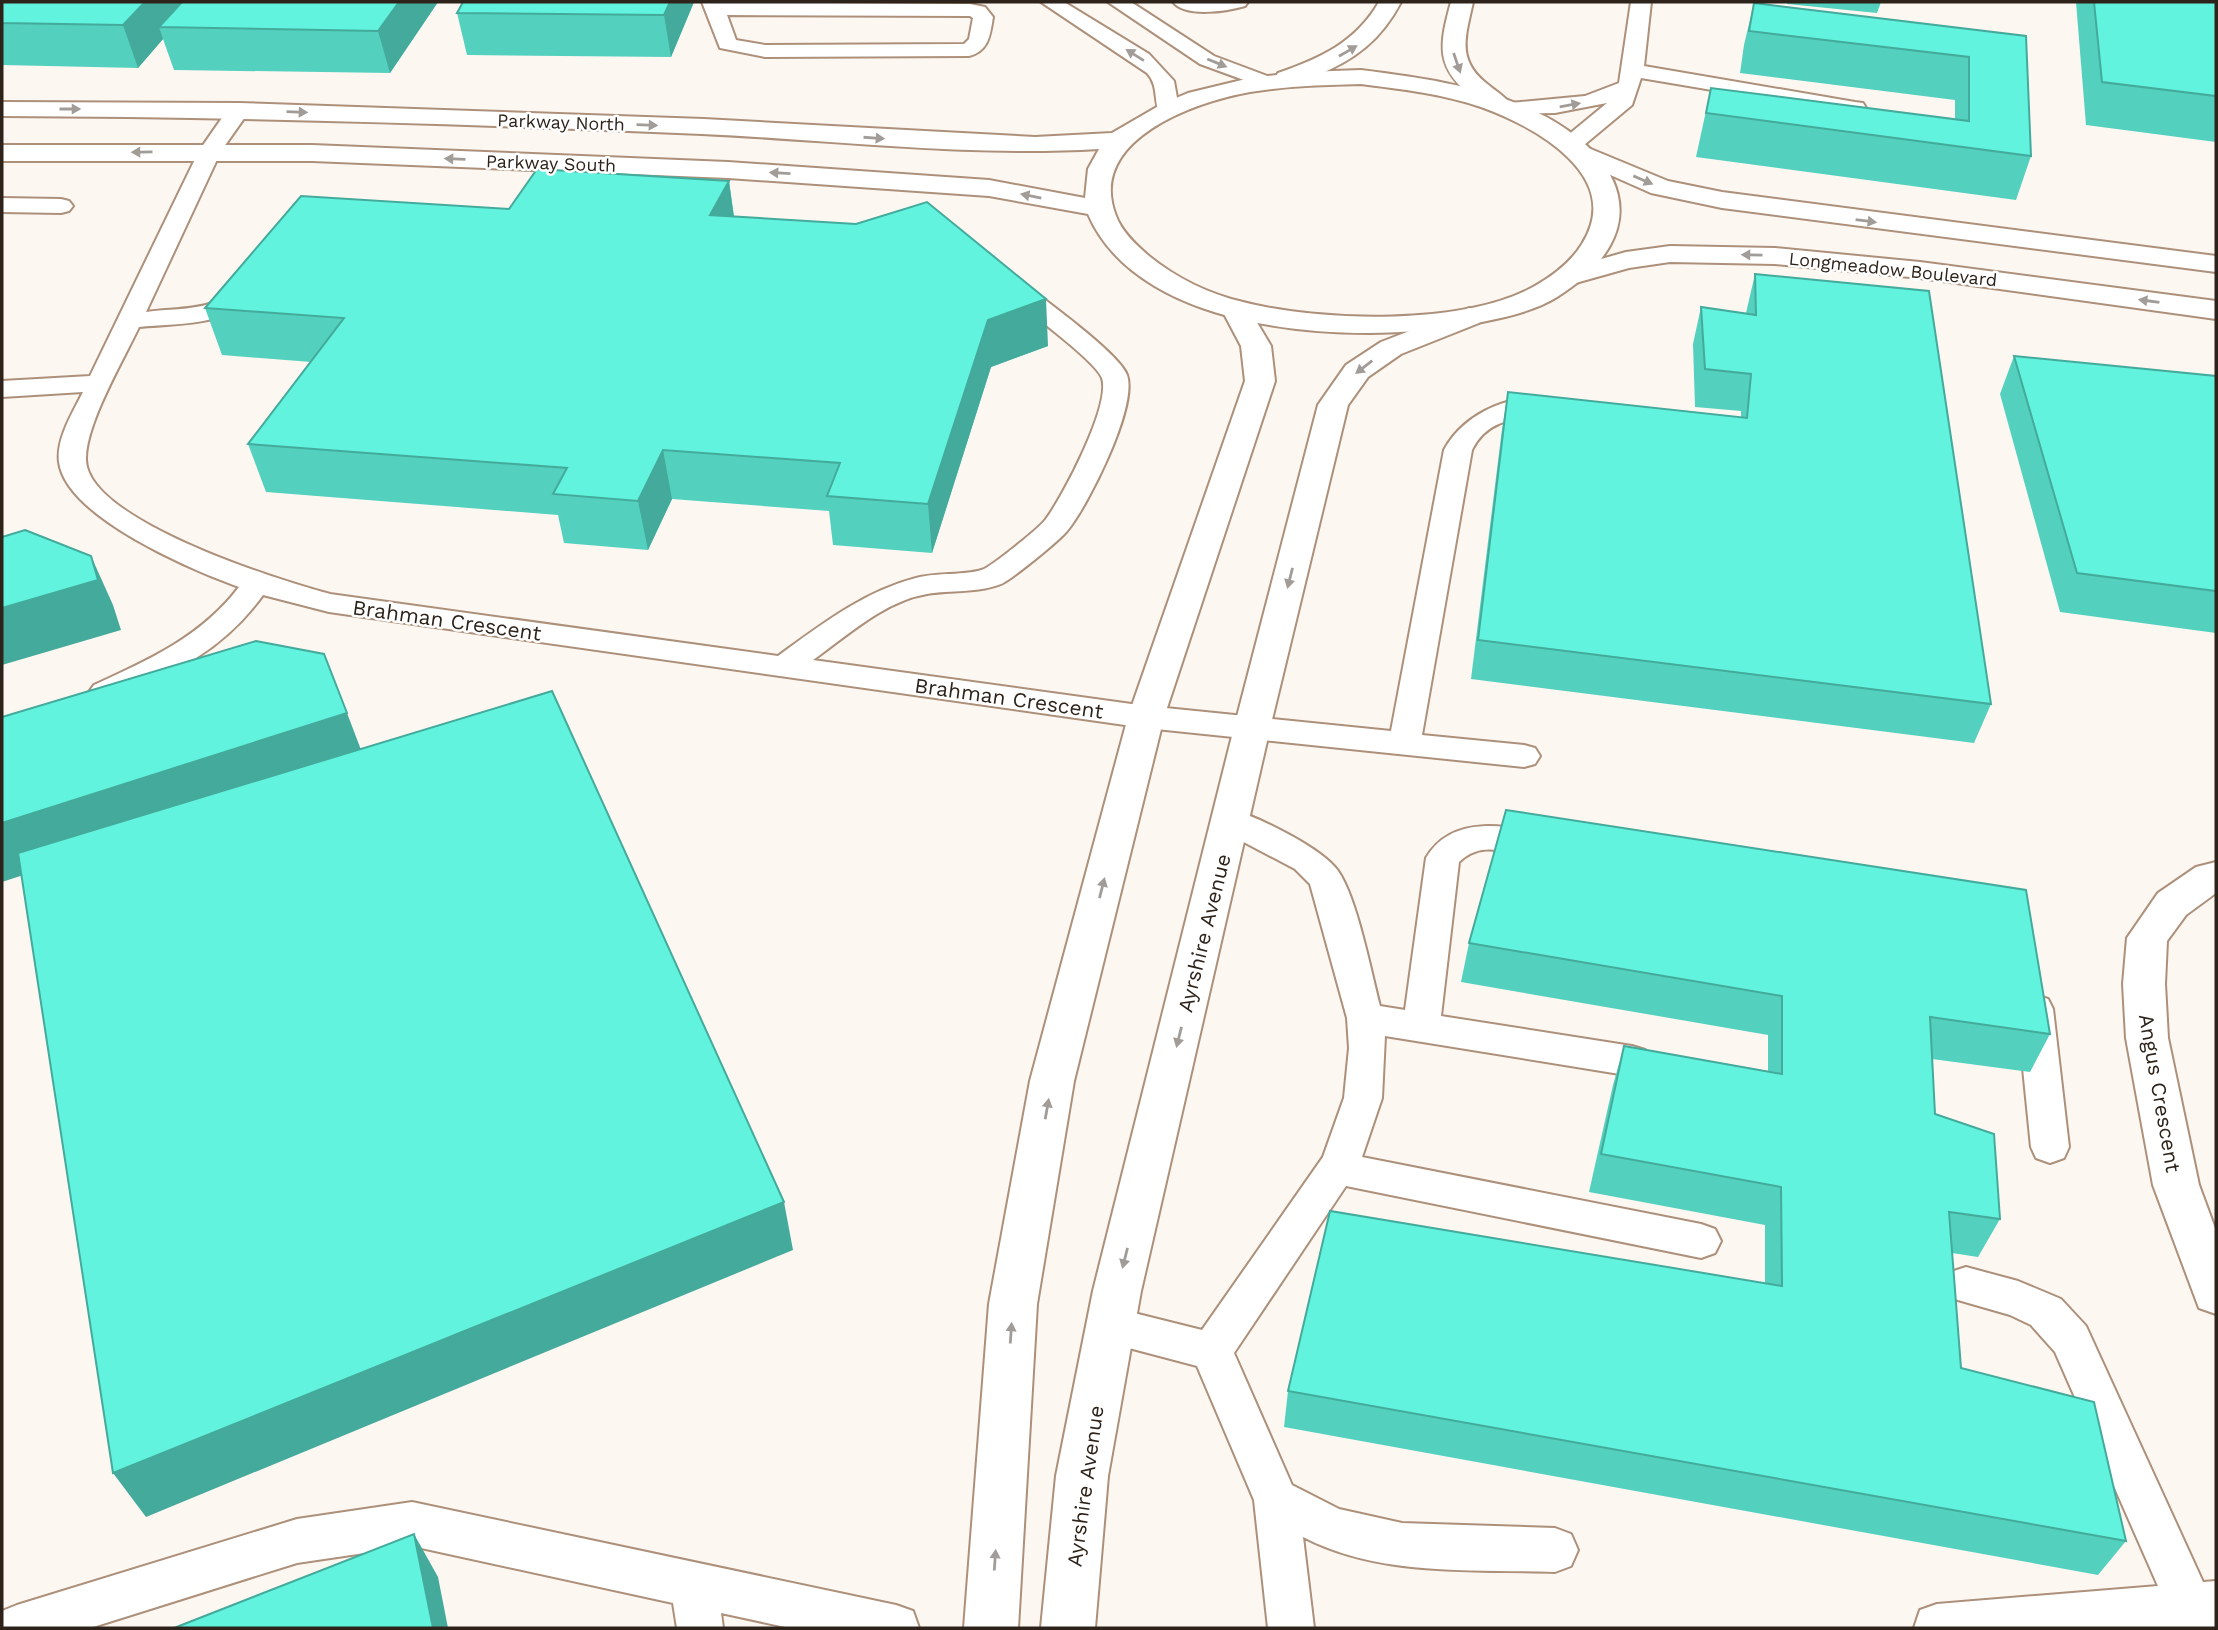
<svg xmlns="http://www.w3.org/2000/svg" width="2218" height="1630" font-family="'Work Sans',sans-serif">
  <style>
    .lines { fill: none; stroke-linecap: round; stroke-linejoin: round }
    .service-casing { stroke: #ad907a; stroke-width: 4 }
    .minor-casing { stroke: #ad907a; stroke-width: 4 }
    .secondary-casing { stroke: #ad907a; stroke-width: 4 }
    .primary-casing { stroke: #ad907a; stroke-width: 4 }
    .motorway-casing { stroke: #ad907a; stroke-width: 4 }
    .service { fill: #fff; fill-rule: evenodd }
    .minor { fill: #fff; fill-rule: evenodd }
    .secondary { fill: #fff; fill-rule: evenodd }
    .primary { fill: #fff; fill-rule: evenodd }
    .motorway { fill: #fff; fill-rule: evenodd }
    .wall { fill: #53d1be }
    .shaded-wall { fill: #44aa9b }
    .building { fill: #61f3dd; stroke: #44aa9b; stroke-width: 2 }
    .oneway { fill: #a19c98 }
    .labels { text-anchor: middle; dominant-baseline: central; stroke-width: 5; stroke-linejoin: round; paint-order: stroke }
    .far-street-label { font-size: 18px; fill: #2e231a; stroke: #fff }
    .street-label { font-size: 21px; fill: #2e231a; stroke: #fff }
  </style>
  <rect width="100%" height="100%" fill="#fdf7f2"/>
  <g class="lines">
    <defs>
      <path id="service" d="M702,2L970,4L985,7L993,17C990,35 989,51 969,56L765,57L720,48ZM727,15L970,16L973,18L969,39L964,44L765,45L736,40Z
        M1041,2H1064L1149,54L1174,81L1179,109L1176,114H1160C1153,100 1159,86 1147,73Z
        M1108,2H1131L1214,56L1270,77L1273,81L1270,85L1263,87L1200,64Z
        M1173,2H1248L1245,6C1228,11 1186,18 1173,2Z
        M1631,2H1651L1644,66L1855,102L1863,103L1866,108L1863,113L1855,114L1641,78L1632,105L1578,150H1562L1559,145L1562,140L1607,103L1555,113L1500,114L1497,109L1500,104L1585,96L1619,83Z
        M239,104L247,105L250,110L221,151L146,312C166,309 191,310 209,304C227,298 234,280 255,285L258,290C233,327 178,323 139,327C123,361 85,425 86,460C88,521 281,581 330,594L778,656C822,624 863,592 916,578C936,572 966,576 984,569C993,565 1041,527 1046,519C1063,496 1111,405 1102,378C1095,360 1021,306 1002,291L999,286L1002,281L1011,279L1020,281C1041,297 1120,354 1127,375C1138,406 1088,506 1067,531C1059,541 1012,579 1001,584C979,593 950,590 927,594C884,601 847,636 813,660L1146,706L1391,731L1444,450C1465,411 1517,390 1560,400L1564,406L1560,412C1527,420 1490,413 1472,450L1422,735L1524,745L1535,748L1540,756L1535,764L1524,767L1146,728L329,612L263,595C224,649 176,672 116,699L105,702L94,699L89,692L94,685C149,660 202,636 239,587C192,570 66,517 59,462C56,439 73,412 83,392L2,397V381L90,376L199,151L231,105Z
        M2,198L61,199L69,201L73,206L69,211L61,213L2,212Z
        M1231,809C1258,817 1322,848 1338,871C1357,898 1371,972 1380,1006L1405,1010L1426,858C1452,813 1511,825 1553,837L1558,846L1553,855C1519,865 1490,833 1459,862L1441,1016L1632,1046L1645,1050L1651,1061L1645,1072L1632,1076L1385,1036L1382,1098L1362,1157L1701,1224L1715,1229L1721,1241L1715,1253L1701,1258L1346,1186L1234,1353L1292,1485L1339,1509L1402,1523L1555,1528L1571,1534L1578,1550L1571,1566L1555,1572C1471,1569 1380,1577 1303,1537L1314,1628H1268L1254,1500L1197,1366L1095,1339L1089,1326L1095,1313L1110,1307L1202,1330L1323,1157L1344,1098L1349,1048L1347,1018L1310,884L1295,869L1219,829L1214,821L1219,813Z
        M2035,995L2048,999L2053,1009L2069,1147L2064,1158L2050,1163L2036,1158L2031,1147L2017,1009L2022,999Z
        M1966,1267L2018,1281L2061,1299L2086,1326L2203,1582L2216,1581V1627L1914,1628L1920,1610L1937,1604L2158,1586L2055,1352L2031,1325L2010,1315L1951,1298L1945,1285L1951,1272Z
        M412,1502L896,1605L913,1611L919,1628H790L721,1613L723,1628H677L673,1603L412,1546L297,1563L90,1628H2V1611L17,1605L297,1519Z"/>
      <path id="minor" d="M1236,301L1246,304L1271,346L1275,381L1164,717L1074,1081L1037,1304L1018,1628H964L989,1304L1030,1081L1128,717L1245,381L1241,346L1222,310L1226,304Z
        M1469,308L1479,311L1483,317L1479,323L1401,354L1368,377L1348,405L1270,728L1141,1291L1108,1476L1095,1628H1041L1056,1476L1093,1291L1234,728L1318,405L1346,365L1381,342Z
        M2216,862V893L2186,915L2167,941L2165,984L2168,1038L2199,1185L2216,1231V1314L2199,1308L2153,1185L2126,1038L2123,984L2127,938L2158,893L2196,867Z"/>
      <path id="secondary" d="M1581,145L1668,181L1722,192L2216,256V272L1722,208L1651,193L1572,158L1568,153L1572,148Z
        M1670,246L1775,248L1920,262L2216,301V319L1920,278L1775,264L1670,262L1629,268L1572,284L1562,282L1558,276L1562,270L1626,252Z"/>
      <path id="primary" d="M1361,70C1417,77 1474,85 1526,107C1625,151 1661,231 1557,297C1533,312 1499,319 1471,324C1360,345 1141,337 1088,214L989,196L728,178L312,161H2V145H312L728,162L989,180L1085,198L1088,169L1099,149C966,157 835,140 702,134C469,124 236,117 2,116V102L239,103L704,119L1035,137L1112,133L1162,104L1188,93L1250,78L1305,72ZM1361,84C1401,89 1443,94 1481,107C1536,127 1625,176 1582,244C1571,262 1554,275 1535,286C1464,326 1320,322 1243,302C1209,294 1176,278 1149,256C1136,245 1122,232 1116,216C1086,140 1194,102 1250,92C1287,86 1324,85 1361,84Z"/>
      <path id="motorway" d="M1379,2H1401C1381,40 1355,60 1315,76C1303,81 1292,86 1278,83L1275,78L1278,73C1321,58 1356,42 1379,2Z
        M1451,2H1473C1466,35 1456,59 1486,83C1494,90 1505,96 1511,105L1508,110C1493,114 1485,107 1474,98C1435,68 1439,46 1451,2Z"/>
    </defs>
    <!-- service casing -->
    <use href="#service" class="service-casing"/>
    <!-- minor casing -->
    <use href="#minor" class="minor-casing"/>
    <!-- secondary casing -->
    <use href="#secondary" class="secondary-casing"/>
    <!-- primary casing -->
    <use href="#primary" class="primary-casing"/>
    <!-- motorway casing -->
    <use href="#motorway" class="motorway-casing"/>
    <!-- service -->
    <use href="#service" class="service"/>
    <!-- minor -->
    <use href="#minor" class="minor"/>
    <!-- secondary -->
    <use href="#secondary" class="secondary"/>
    <!-- primary -->
    <use href="#primary" class="primary"/>
    <!-- motorway -->
    <use href="#motorway" class="motorway"/>
  </g>
  <!-- wall -->
  <path class="wall" d="M2,2H438L390,73L174,70L163,39L138,68L2,65Z
    M694,2L671,57L467,55L457,13Z
    M1787,2H1881L1877,13L1787,4Z
    M2076,2H2216V142L2086,125Z
    M1754,3L2026,36L2031,156L2016,200L1696,157L1711,88L1955,119V100L1740,73L1744,45Z
    M729,181L734,216L1048,346L991,367L932,553L833,545L829,511L672,499L648,550L564,543L558,515L266,492L248,444L311,362L222,355L205,308L509,209Z
    M1755,274L1991,704L1974,743L1471,679L1502,429L1508,392L1741,417V411L1695,407L1693,344L1701,307L1746,313Z
    M2014,356L2216,376V633L2060,612L2000,394Z
    M1469,943L2050,1034L2030,1072L1932,1059L1935,1114L2000,1219L1978,1257L1952,1253L1961,1368L2126,1541L2098,1575L1284,1427L1288,1391L1765,1283V1225L1589,1192L1613,1085L1624,1046L1768,1071V1035L1461,982Z"/>
  <!-- shaded-wall -->
  <path class="shaded-wall" d="M145,2H196L159,27L163,39L138,68L123,25Z
    M399,2H438L390,73L378,31Z
    M670,2H694L671,57L664,15Z
    M729,181L735,226L710,215Z
    M1046,299L1048,346L991,367L932,553L928,504L988,320Z
    M663,450L672,499L648,550L638,501Z
    M91,556L113,605L121,630L2,665V608Z
    M347,713L366,763L2,882V823Z
    M784,1202L793,1250L146,1517L113,1473Z
    M414,1534L438,1577L448,1628H433Z"/>
  <!-- building -->
  <path class="building" d="M2,2H145L123,25L2,23Z
    M182,2H399L378,31L159,27Z
    M463,2H670L664,15L457,13Z
    M2094,2H2216V96L2102,82Z
    M1754,3L2026,36L2031,156L1706,113L1711,88L1969,121V57L1749,31Z
    M537,169L729,181L710,215L856,224L927,202L1046,299L988,320L928,504L827,496L840,463L663,450L638,501L553,494L567,468L248,444L344,318L205,308L301,196L509,209Z
    M1755,274L1929,291L1991,704L1478,640L1508,392L1747,418L1751,374L1705,369L1701,307L1756,315Z
    M2014,356L2216,376V591L2077,573Z
    M25,530L91,556L98,580L2,608V537Z
    M256,641L324,654L347,713L2,823V717Z
    M552,691L784,1202L113,1473L18,853Z
    M1506,810L2026,890L2050,1034L1930,1017L1935,1114L1994,1134L2000,1219L1949,1212L1961,1368L2094,1402L2126,1541L1288,1391L1330,1211L1782,1286L1781,1187L1601,1154L1624,1046L1782,1074V996L1469,943Z
    M414,1534L433,1628H174Z"/>
  <!-- one-way arrows -->
  <defs><path id="oneway-solid" d="M-6-.8H1V-3.2L6.5 0L1 3.2V.8H-6Z" transform="scale(1.75)"/></defs>
  <g class="oneway">
    <use href="#oneway-solid" transform="translate(1348 51) rotate(-30)"/>
    <use href="#oneway-solid" transform="translate(1135 55) rotate(-148)"/>
    <use href="#oneway-solid" transform="translate(1217 63) rotate(22)"/>
    <use href="#oneway-solid" transform="translate(1457 63) rotate(71)"/>
    <use href="#oneway-solid" transform="translate(1570 105) rotate(-10)"/>
    <use href="#oneway-solid" transform="translate(70 109)"/>
    <use href="#oneway-solid" transform="translate(297 112) rotate(2)"/>
    <use href="#oneway-solid" transform="translate(647 125) rotate(2)"/>
    <use href="#oneway-solid" transform="translate(874 138) rotate(4)"/>
    <use href="#oneway-solid" transform="translate(142 152) rotate(179)"/>
    <use href="#oneway-solid" transform="translate(455 159) rotate(-178)"/>
    <use href="#oneway-solid" transform="translate(780 173) rotate(-177)"/>
    <use href="#oneway-solid" transform="translate(1643 180) rotate(23)"/>
    <use href="#oneway-solid" transform="translate(1031 196) rotate(-169)"/>
    <use href="#oneway-solid" transform="translate(1866 221) rotate(7)"/>
    <use href="#oneway-solid" transform="translate(1752 255) rotate(-179)"/>
    <use href="#oneway-solid" transform="translate(2149 301) rotate(-172)"/>
    <use href="#oneway-solid" transform="translate(1364 367) rotate(142)"/>
    <use href="#oneway-solid" transform="translate(1290 578) rotate(104)"/>
    <use href="#oneway-solid" transform="translate(1102 888) rotate(-76)"/>
    <use href="#oneway-solid" transform="translate(1179 1037) rotate(104)"/>
    <use href="#oneway-solid" transform="translate(1047 1109) rotate(-80)"/>
    <use href="#oneway-solid" transform="translate(1125 1258) rotate(104)"/>
    <use href="#oneway-solid" transform="translate(1011 1333) rotate(-86)"/>
    <use href="#oneway-solid" transform="translate(995 1560) rotate(-86)"/>
  </g>
  <g class="labels">
    <!-- far-street labels -->
    <g class="far-street-label">
      <text transform="translate(561 122) rotate(2)">Parkway North</text>
      <text transform="translate(551 163) rotate(2)">Parkway South</text>
      <text transform="translate(1893 269) rotate(6)">Longmeadow Boulevard</text>
    </g>
    <!-- street labels -->
    <g class="street-label">
      <text transform="translate(447 620) rotate(8)">Brahman Crescent</text>
      <text transform="translate(1009 698) rotate(8)">Brahman Crescent</text>
      <text transform="translate(1204 933) rotate(-76)">Ayrshire Avenue</text>
      <text transform="translate(2160 1093) rotate(80)">Angus Crescent</text>
      <text transform="translate(1085 1486) rotate(-82)">Ayrshire Avenue</text>
    </g>
  </g>
  <!-- border -->
  <rect width="2218" height="1630" fill="none" stroke="#2e231a" stroke-width="7"/>
</svg>
